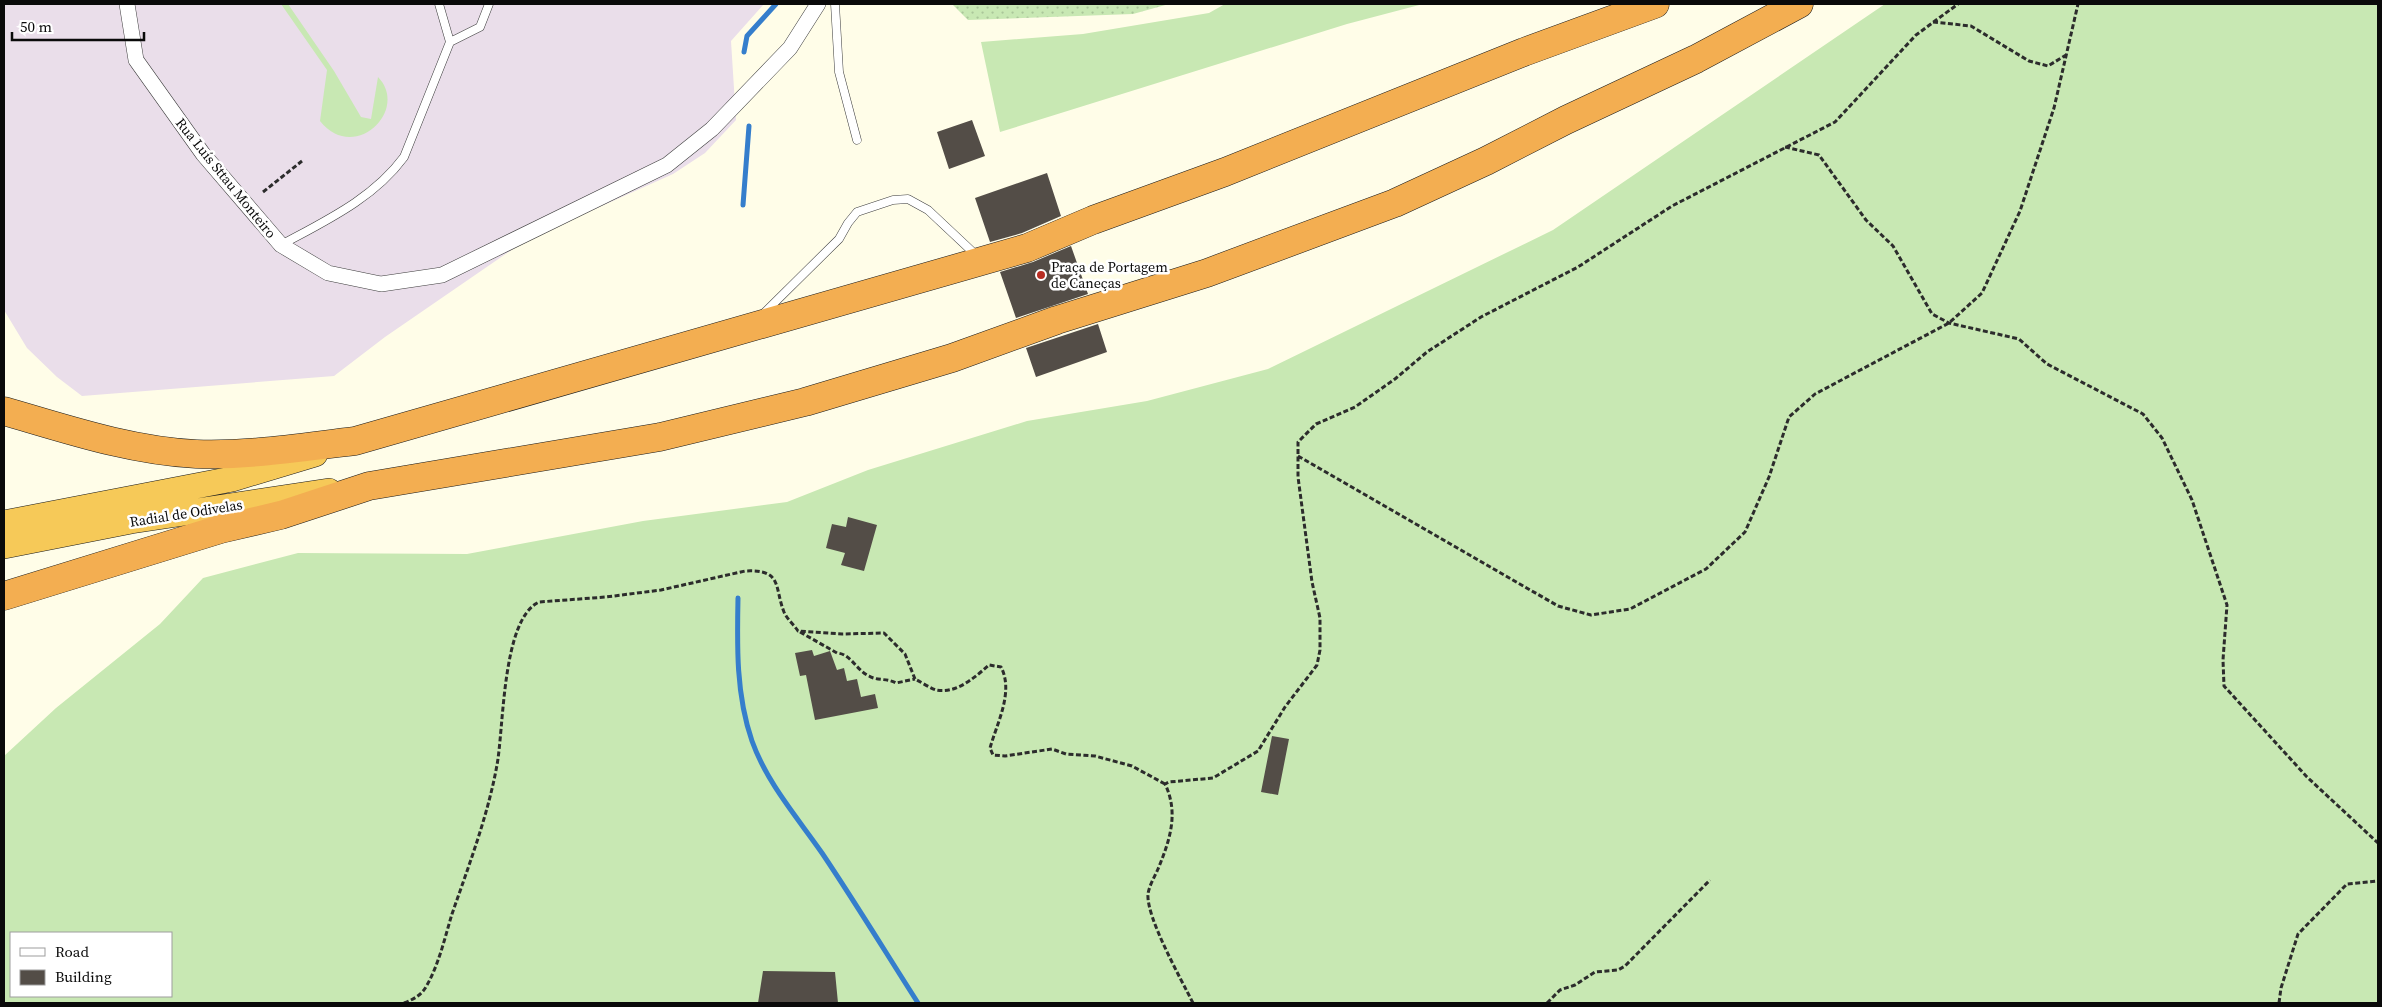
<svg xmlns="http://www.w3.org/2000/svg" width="2382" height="1007" font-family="'Source Serif 4',serif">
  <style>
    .industrial { fill: #eadeea }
    .grass { fill: #c8e8b3; fill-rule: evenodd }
    .park { fill: url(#park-dots) }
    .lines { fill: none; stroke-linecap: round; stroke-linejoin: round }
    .stream { stroke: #357ecc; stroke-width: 5 }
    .building { fill: #534d47 }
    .service-casing { stroke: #3d3d3d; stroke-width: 9 }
    .minor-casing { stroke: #3d3d3d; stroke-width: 16 }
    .trunk-casing { stroke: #1b1b1b; stroke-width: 26 }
    .motorway-casing { stroke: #1b1b1b; stroke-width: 29 }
    .path { stroke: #2c2c2c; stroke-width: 3; stroke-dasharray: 5 2.5; stroke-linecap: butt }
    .service { stroke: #fff; stroke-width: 8 }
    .minor { stroke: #fff; stroke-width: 15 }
    .trunk { stroke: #f6c958; stroke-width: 25 }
    .motorway { stroke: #f3ae51; stroke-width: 28 }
    .poi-dot { fill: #b82e24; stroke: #fff; stroke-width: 2 }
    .labels { text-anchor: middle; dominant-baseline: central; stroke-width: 5; stroke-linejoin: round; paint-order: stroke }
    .street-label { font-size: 14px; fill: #0a0a0a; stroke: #fff }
    .poi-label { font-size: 14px; fill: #0a0a0a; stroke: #fff; text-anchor: start }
  </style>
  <defs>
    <pattern id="park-dots" width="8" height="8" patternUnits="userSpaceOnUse" patternTransform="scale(1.25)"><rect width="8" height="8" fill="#c8e8b3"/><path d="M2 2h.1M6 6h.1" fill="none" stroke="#aac699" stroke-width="1.8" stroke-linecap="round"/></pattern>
  </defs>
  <rect width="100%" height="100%" fill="#fffde8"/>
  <!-- industrial -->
  <path class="industrial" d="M6,4H764L731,41L736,120L705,153L673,174L526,240L385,337L334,376L82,396L57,377L27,348L4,310V7Z"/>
  <!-- grass -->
  <path class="grass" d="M281,4H288L334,71L361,117L371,119L378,77C410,110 354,164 320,121L327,70Z
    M1225,4H1423L1347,24L1000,132L981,42L1083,34L1209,13Z
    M1885,4H2378V1003H4V756L56,708L160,624L203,578L298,553L467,554L643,521L787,502L868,470L1027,421L1147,401L1268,369L1553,230ZM11,933H171V996H11Z"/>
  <!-- park -->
  <path class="park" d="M952,4H1169L1133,14L968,20Z"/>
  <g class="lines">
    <!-- stream -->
    <path class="stream" d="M744,52L747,36L776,4
      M743,205L749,126
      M738,598C737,646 736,695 752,741C767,783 797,817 822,853C855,902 886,953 918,1003"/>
  </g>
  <!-- building -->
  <path class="building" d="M972,120L985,156L949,169L937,132Z
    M1047,173L1061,216L1022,233L990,242L975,198Z
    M1071,246L1088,294L1016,318L1000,272L1033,262Z
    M1098,324L1107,352L1036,377L1026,348Z
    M848,517L877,525L864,571L841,565L845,553L826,548L832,524L846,527Z
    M812,650L814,656L830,651L837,670L844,668L847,681L857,679L861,697L875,694L878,708L815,720L806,675L800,676L795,653Z
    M1272,736L1289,739L1278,795L1261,792Z
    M763,971L835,972L838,1003H758Z"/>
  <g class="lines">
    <defs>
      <path id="service" d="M439,4L450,42
        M835,4L839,72L857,140
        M281,245C325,221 373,199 404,157L450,42L480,27L489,4
        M762,315L839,239L848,223L857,212L893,200L908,199L928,210L977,256"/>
      <path id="minor" d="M127,4L136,60L203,154L281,245L328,273L381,284L442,275L667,165L712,129L790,48L818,4"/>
      <path id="trunk" d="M4,523L232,479L315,454
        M4,546L131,521L329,491"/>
      <path id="motorway" d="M4,411C66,429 131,451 196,454C249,456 303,447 355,441L1027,248L1093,220L1225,172L1524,52L1655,4
        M4,596L221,529L281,515L369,486L660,437L805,402L952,358L1057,320L1207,273L1395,203L1486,161L1566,120L1696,59L1799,4"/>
    </defs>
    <!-- service casing -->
    <use href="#service" class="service-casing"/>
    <!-- minor casing -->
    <use href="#minor" class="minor-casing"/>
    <!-- trunk casing -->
    <use href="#trunk" class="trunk-casing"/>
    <!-- motorway casing -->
    <use href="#motorway" class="motorway-casing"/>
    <!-- path -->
    <path class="path" d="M1933,22L1971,26L2029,61L2048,66L2066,55
      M1785,147L1819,155L1866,220L1893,246L1932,314L1949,323L2019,339L2047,364L2143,414L2162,438L2192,500L2227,605L2223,660L2224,686L2307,777L2378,843
      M263,192L302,161
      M1298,456L1558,606L1591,615L1630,609L1706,569L1745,532L1769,477L1789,417L1815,394L1949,323L1982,293L2020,211L2054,108L2078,4
      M800,632L837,653C851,654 856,670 869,676C877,681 887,678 896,683L915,679
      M404,1003C414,999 422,995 427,985C439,964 445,937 452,914C469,865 488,815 497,765C504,727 502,619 539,602L606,597L661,590L745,571C783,569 774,587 784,612C787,619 794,625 798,631L842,634L884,633L905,654L915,679C921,682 930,688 936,690C957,694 975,677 989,665L1001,667C1014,692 997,723 990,748L993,755L1005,756L1052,749L1066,754L1095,756L1132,766L1165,784
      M1193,1003C1181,979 1146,917 1148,894C1149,886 1155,876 1158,869C1170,840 1179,813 1165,784L1169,782L1213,778L1258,751L1285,707L1317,665L1320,650V618L1312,582L1298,477V442L1316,424L1355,407L1395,379L1427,352L1481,317L1578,267L1672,206L1835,122L1916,35L1958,4
      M1547,1003L1560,990L1575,985L1595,972L1618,970L1625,966L1710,880
      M2279,1003L2281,988L2298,934L2347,884L2378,881"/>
    <!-- service -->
    <use href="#service" class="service"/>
    <!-- minor -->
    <use href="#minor" class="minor"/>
    <!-- trunk -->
    <use href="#trunk" class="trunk"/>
    <!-- motorway -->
    <use href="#motorway" class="motorway"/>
  </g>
  <!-- markers -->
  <circle class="poi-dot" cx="1041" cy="275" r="5"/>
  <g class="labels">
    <!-- street labels -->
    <g class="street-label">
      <text transform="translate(226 178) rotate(51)">Rua Luís Sttau Monteiro</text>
      <text transform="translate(186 513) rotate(-9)">Radial de Odivelas</text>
    </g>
    <!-- poi labels -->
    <g class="poi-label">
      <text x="1051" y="267">Praça de Portagem<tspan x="1051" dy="16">de Caneças</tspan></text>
    </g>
  </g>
  <!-- border -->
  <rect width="2382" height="1007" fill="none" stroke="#0a0a0a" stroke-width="10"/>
  <!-- legend -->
  <rect x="10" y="932" width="162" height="65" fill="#ffffff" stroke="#9d9d9d"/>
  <rect x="20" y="948" width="25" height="8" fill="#ffffff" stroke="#9d9d9d"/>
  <text x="55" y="957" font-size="15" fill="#0a0a0a">Road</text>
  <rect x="20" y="970" width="25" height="15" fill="#534d47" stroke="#9d9d9d"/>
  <text x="55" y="982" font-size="15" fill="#0a0a0a">Building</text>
  <!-- scale -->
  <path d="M12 32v8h132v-8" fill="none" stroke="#0a0a0a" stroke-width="2.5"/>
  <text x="20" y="32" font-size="15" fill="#0a0a0a" stroke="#ffffff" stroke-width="4" paint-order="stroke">50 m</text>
</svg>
